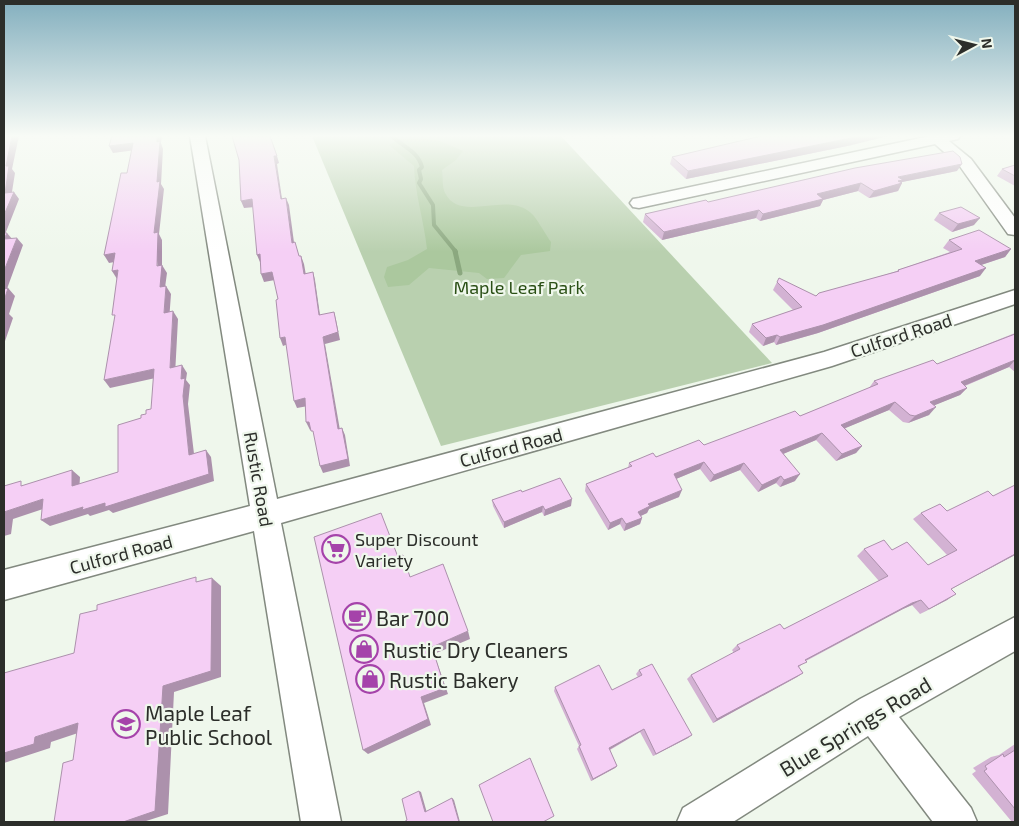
<svg xmlns="http://www.w3.org/2000/svg" width="1019" height="826" font-family="'Exo 2',sans-serif">
  <style>
    .green { fill: #b9d0af }
    .forest { fill: #abc89e }
    .lines { fill: none; stroke-linecap: round; stroke-linejoin: round }
    .stream-far1 { stroke: #8ba87f; stroke-width: 4 }
    .stream { stroke: #8ba87f; stroke-width: 5 }
    .minor-casing { stroke: #82897f; stroke-width: 3 }
    .minor { fill: #fff; fill-rule: evenodd }
    .wall { fill: #d3b2d3 }
    .shaded-wall { fill: #ac91ac }
    .building { fill: #f5cff5; stroke: #ac91ac }
    .labels { text-anchor: middle; dominant-baseline: central; stroke-width: 4.5; stroke-linejoin: round; paint-order: stroke }
    .park-label { font-size: 18px; fill: #2b5016; stroke: #eff7ec }
    .street-label { font-size: 18px; fill: #2c2e2a; stroke: #eff7ec }
    .poi-label { font-size: 18px; fill: #2c2e2a; stroke: #eff7ec; text-anchor: start }
    .near-poi-label { font-size: 21px; fill: #2c2e2a; stroke: #eff7ec; text-anchor: start }
    .near-street-label { font-size: 21px; fill: #2c2e2a; stroke: #eff7ec }
  </style>
  <rect width="100%" height="100%" fill="#eff7ec"/>
  <!-- green -->
  <path class="green" d="M312,136H561L772,363L441,446Z"/>
  <!-- forest -->
  <path class="forest" d="M405,136L440,141L463,151L456,160L442,170C443,177 442,187 445,193C461,224 506,190 531,213C536,217 546,235 551,242L550,251L521,255L504,278L487,279L479,273L429,268L409,285L388,287L384,277L387,267L408,260L427,249C424,221 415,194 414,166L389,145Z"/>
  <g class="lines">
    <!-- stream-far1 -->
    <path class="stream-far1" d="M392,136C403,147 418,151 422,167L419,170L421,179L419,183L433,205L434,225L456,252"/>
    <!-- stream -->
    <path class="stream" d="M455,251L460,273"/>
    <defs>
      <path id="minor" d="M190,136H205L277,499L824,352L1015,290V304L832,366L281,523L341,822H301L254,531L4,600V570L250,506Z
        M930,136H960L958,139L949,141L971,159L1015,218V235L1008,234L959,165L935,144L639,208L633,207L630,203L633,199L639,198Z
        M1015,617V651L899,717L971,808L977,822H933L868,736L733,822H677L683,808L860,699Z"/>
    </defs>
    <!-- minor casing -->
    <use href="#minor" class="minor-casing"/>
    <!-- minor -->
    <use href="#minor" class="minor"/>
  </g>
  <!-- wall -->
  <path class="wall" d="M852,145L686,179L670,164L672,157Z
    M1015,165V186L997,176L1002,169Z
    M957,171L902,182V183L898,191L876,197L869,198L858,191L823,200L820,206L760,221L756,218L662,240L643,222L645,214L708,202Z
    M939,213L974,225L952,232L934,220Z
    M949,240L1011,249L1005,257L981,265L980,276L818,333L776,345L774,342L763,346L749,332L752,324L793,310L773,290L777,282L816,296L897,271L898,270L950,252L943,248Z
    M1015,333V372L1009,367L965,386L967,388L960,395L934,405L929,415L908,423L903,422L889,410L845,428L862,446L856,453L836,461L816,440L783,454L795,481L780,487L776,483L758,492L740,470L710,482L700,469L676,479L679,497L649,509L647,513L641,516L642,518L640,524L624,531L620,524L608,530L585,491L586,484L628,468L629,463L704,445L800,416L869,388L874,381L937,364Z
    M522,492L571,506L544,516L542,512L504,528L493,506L492,500Z
    M947,511L1015,555L951,589L947,600L920,614L912,605L903,609L806,661L799,667L803,673L797,677L713,723L687,679L691,675L734,653L732,650L737,645L784,629L879,581L857,556L864,549L892,550L928,565L947,555L913,519L921,513Z
    M639,670L688,738L653,756L640,732L610,750L617,766L615,768L591,781L577,749L579,746L554,691L555,687L612,690L638,677L636,674Z
    M1015,744V822H1012L972,774L976,771L973,768L991,757L999,755Z"/>
  <!-- shaded-wall -->
  <path class="shaded-wall" d="M12,136H19L12,169L15,173L11,198L14,192L19,199L4,237V215L6,166Z
    M157,136H162L161,143L163,149L161,184L164,189L159,234L162,240V269V265L167,273L164,295L160,287L154,233Z
    M861,136H888L852,145L686,179L688,171Z
    M133,143L136,150L113,153L109,146Z
    M274,156H277L279,163L277,164L283,206L281,199Z
    M962,164L957,171L902,182V183L898,191L869,198L874,191L898,177Z
    M861,183L858,191L823,200L820,206L760,221L763,214L817,194Z
    M286,198L289,205L295,250L292,243Z
    M252,199L255,207L244,208L241,201Z
    M759,210L756,218L662,240L664,232Z
    M980,218L974,225L952,232L958,224Z
    M7,233L13,240L4,239Z
    M17,238L23,245L4,297V271Z
    M1011,249L1005,257L969,269L975,261Z
    M115,253L120,261L109,263L104,255Z
    M260,254L263,262H260L257,255Z
    M301,256L304,264L307,281L304,274Z
    M986,268L980,276L818,333L776,345L780,337Z
    M118,270L117,279L112,271Z
    M272,272L275,280L264,282L261,274Z
    M313,272L315,280L321,322L319,315Z
    M166,286L171,294L169,321L164,313Z
    M8,288L15,296L9,314L13,318L4,344V301Z
    M173,311L178,319L175,375L170,368Z
    M334,312L336,320L340,340L325,344L341,436L338,429L323,337Z
    M777,335L774,342L763,346L766,338Z
    M285,337L288,344L283,346L280,338Z
    M1015,360L1009,367L954,390L961,382Z
    M182,365L187,373L186,380L190,385L188,404L195,462L189,455L181,379Z
    M154,369L160,377L110,388L104,380Z
    M967,388L960,395L923,410L930,402Z
    M305,398L308,406L297,408L294,401Z
    M895,402L889,410L836,432L841,425Z
    M936,407L929,415L908,423L915,416Z
    M306,422H309L312,429L310,430Z
    M342,428L345,435L350,466L323,473L320,466Z
    M822,433L816,440L776,457L780,450Z
    M862,446L856,453L836,461L842,454Z
    M206,450L211,457L214,481L113,513L109,510L90,516L88,514L50,526L41,520L83,507Z
    M704,462L700,469L671,481L674,474Z
    M744,463L740,470L710,482L714,475Z
    M72,470L80,477L79,493L72,486Z
    M800,474L795,481L780,487L784,480Z
    M781,476L776,483L758,492L762,485Z
    M682,490L679,497L649,509L647,513L636,518L638,512L648,504Z
    M43,499L52,506L13,519L11,534L4,536V512Z
    M572,499L571,506L544,516L545,510Z
    M543,506L542,512L504,528V522Z
    M622,518L620,524L608,530L610,523Z
    M642,518L640,524L624,531L626,524Z
    M1015,554V555L942,594L951,589Z
    M212,578L221,586V677L174,692L168,814L143,822H123L163,686Z
    M956,594L947,600L920,614Z
    M921,600L912,605L903,609L799,664L805,660L912,603Z
    M468,631L470,639L434,654L448,694L424,703L431,725L368,754L363,750L421,697L432,647Z
    M803,673L797,677L713,723L717,719Z
    M78,723L93,728L51,742L50,748L4,763V753L35,737Z
    M644,729L640,732L607,751L609,748Z
    M692,735L688,738L653,756L656,754Z
    M617,766L615,768L591,781L593,779Z
    M419,791L421,792L427,813L425,812Z
    M452,798L454,800L460,822H459Z"/>
  <!-- building -->
  <path class="building" d="M4,136H12L6,166H9L5,193L14,192L4,215Z
    M112,136H157V142L160,141L157,182L160,181L154,233L158,232L157,266L162,265L160,287L166,286L164,313L173,311L170,368L182,365L181,379L185,378L183,396L189,455L206,450L209,474L105,507V503L82,510L83,507L41,520L43,499L4,512V486L21,481V486L72,470V486L118,472V425L141,418V415L146,414V410L151,409L154,369L104,380L115,315H112L118,270L112,271L115,253L104,255L121,173H127L133,143L109,146Z
    M232,136H270L277,156H274L281,199L286,198L292,243L295,242L299,256H301L304,274L313,272L319,315L334,312L338,332L323,337L338,429L342,428L348,459L320,466L313,431H311L309,422H306L305,398L294,401L285,337L280,338L276,300L278,299L272,272L261,274L260,254L257,255L252,199L241,201L239,160Z
    M761,136H861L688,171L672,157Z
    M953,151L960,157L962,164L898,177L903,180L898,181L902,183L874,191L861,183L817,194L823,199L763,214L759,210L664,232L645,214L706,200L708,202L855,168Z
    M1015,165V176L1002,169Z
    M961,207L980,218L958,224L939,213Z
    M979,230L1011,249L975,261L986,268L823,325L780,337L777,335L766,338L752,324L802,307L777,282L779,278L816,296L819,293L899,271L898,270L962,249L949,240Z
    M4,233H7L4,239L17,238L4,271Z
    M8,288L4,301V289Z
    M1015,334V360L961,382L967,388L930,402L936,407L915,416L910,415L895,402L841,425L862,446L842,454L822,433L780,450L800,474L784,480L781,476L762,485L744,463L714,475L704,462L674,474L682,490L648,504L650,506L638,512L642,518L626,524L622,518L610,523L586,484L632,466L629,463L653,453L656,457L699,440L704,445L795,411L800,416L878,384L874,381L933,360L937,364Z
    M560,478L572,499L545,510L543,506L504,522L492,500L521,490L522,492Z
    M1015,485V554L951,589L956,594L929,609L921,600L912,603L805,660L807,662L798,666L803,673L717,719L691,675L740,649L737,645L780,624L784,629L888,576L864,549L884,540L892,550L907,542L928,565L957,550L921,513L940,504L947,511L988,491L993,496Z
    M381,513L398,557L403,555L410,577L443,564L468,631L432,647L445,688L421,697L428,719L363,750L314,537Z
    M196,577V582L212,578L211,671L163,686L155,811L123,822H54L63,763L73,760L78,723L35,737L34,744L4,753V673L74,653L80,614L97,610V605Z
    M652,664L692,735L656,754L644,729L609,748L617,766L593,779L579,746L581,745L555,687L599,665L612,690L642,675L639,670Z
    M1015,750V809L984,771L987,769L985,766L1003,754L1004,757Z
    M530,758L554,816L543,822H493L479,785Z
    M419,791L425,812L452,798L459,822H404L407,820L402,799Z"/>
  <!-- sky -->
  <linearGradient id="sky" x2="0" y2="1"><stop stop-color="#83afbe"/><stop offset="0.54" stop-color="#f8fbf6"/><stop offset="1" stop-color="#f8fbf6" stop-opacity="0"/></linearGradient>
  <rect width="1019" height="252" fill="url(#sky)"/>
  <!-- icons -->
  <defs>
    <symbol id="supermarket-ring" viewBox="-11 -11 22 22"><circle r="9.5" fill="#eff7ec" stroke="#a543aa" stroke-width="1.5"/><path d="M-6-5.5h2.5l.6 2H6L4.5 2H-2.5L-4.4-4H-6ZM-1.5 3.2a1.3 1.3 0 1 0 .1 0ZM3 3.2a1.3 1.3 0 1 0 .1 0Z" fill="#a543aa"/></symbol>
    <symbol id="cafe-ring" viewBox="-11 -11 22 22"><circle r="9.5" fill="#eff7ec" stroke="#a543aa" stroke-width="1.5"/><path d="M-5.5-4.5H6V0H3Q3 3.5 0 3.5H-2.5Q-5.5 3.5-5.5 0ZM3-3.2v2h1.7v-2ZM-6 4.5H4V6H-6Z" fill="#a543aa"/></symbol>
    <symbol id="shop-ring" viewBox="-11 -11 22 22"><circle r="9.5" fill="#eff7ec" stroke="#a543aa" stroke-width="1.5"/><path d="M-5-2.5h2.3a2.7 3.5 0 0 1 5.4 0H5L5.5 6h-11ZM-1.5-2.5h3a1.5 2.3 0 0 0-3 0Z" fill="#a543aa"/></symbol>
    <symbol id="school-ring" viewBox="-11 -11 22 22"><circle r="9.5" fill="#eff7ec" stroke="#a543aa" stroke-width="1.5"/><path d="M0-5L7-2L0 1L-7-2ZM-4 1L0 2.5L4 1V4Q0 6-4 4Z" fill="#a543aa"/></symbol>
  </defs>
  <g fill-rule="evenodd">
    <use href="#supermarket-ring" x="320" y="533" width="32" height="32"/>
    <use href="#cafe-ring" x="341" y="601" width="32" height="32"/>
    <use href="#shop-ring" x="348" y="633" width="32" height="32"/>
    <use href="#shop-ring" x="354" y="663" width="32" height="32"/>
    <use href="#school-ring" x="110" y="708" width="32" height="32"/>
  </g>
  <g class="labels">
    <!-- park labels -->
    <g class="park-label">
      <text x="519" y="287">Maple Leaf Park</text>
    </g>
    <!-- street labels -->
    <g class="street-label">
      <text transform="translate(901 335) rotate(-18)">Culford Road</text>
      <text transform="translate(511 447) rotate(-15)">Culford Road</text>
      <text transform="translate(259 479) rotate(80)">Rustic Road</text>
      <text transform="translate(121 554) rotate(-15)">Culford Road</text>
    </g>
    <!-- poi labels -->
    <g class="poi-label">
      <text x="355" y="539">Super Discount<tspan x="355" dy="21">Variety</tspan></text>
    </g>
    <!-- near-poi labels -->
    <g class="near-poi-label">
      <text x="376" y="617">Bar 700</text>
      <text x="383" y="649">Rustic Dry Cleaners</text>
      <text x="389" y="679">Rustic Bakery</text>
      <text x="145" y="712">Maple Leaf<tspan x="145" dy="24">Public School</tspan></text>
    </g>
    <!-- near-street labels -->
    <g class="near-street-label">
      <text transform="translate(855 726) rotate(-31)">Blue Springs Road</text>
    </g>
  </g>
  <!-- border -->
  <rect width="1019" height="826" fill="none" stroke="#2c2e2a" stroke-width="10"/>
  <!-- north arrow -->
  <g transform="translate(974 45) rotate(83)" stroke="#eff7ec" stroke-width="4" paint-order="stroke">
  <path d="M0-4L9 19L0 12L-9 19Z" fill="#2c2e2a"/>
  <text y="-8" font-size="14" font-weight="bold" text-anchor="middle" fill="#2c2e2a">N</text>
  </g>
</svg>
